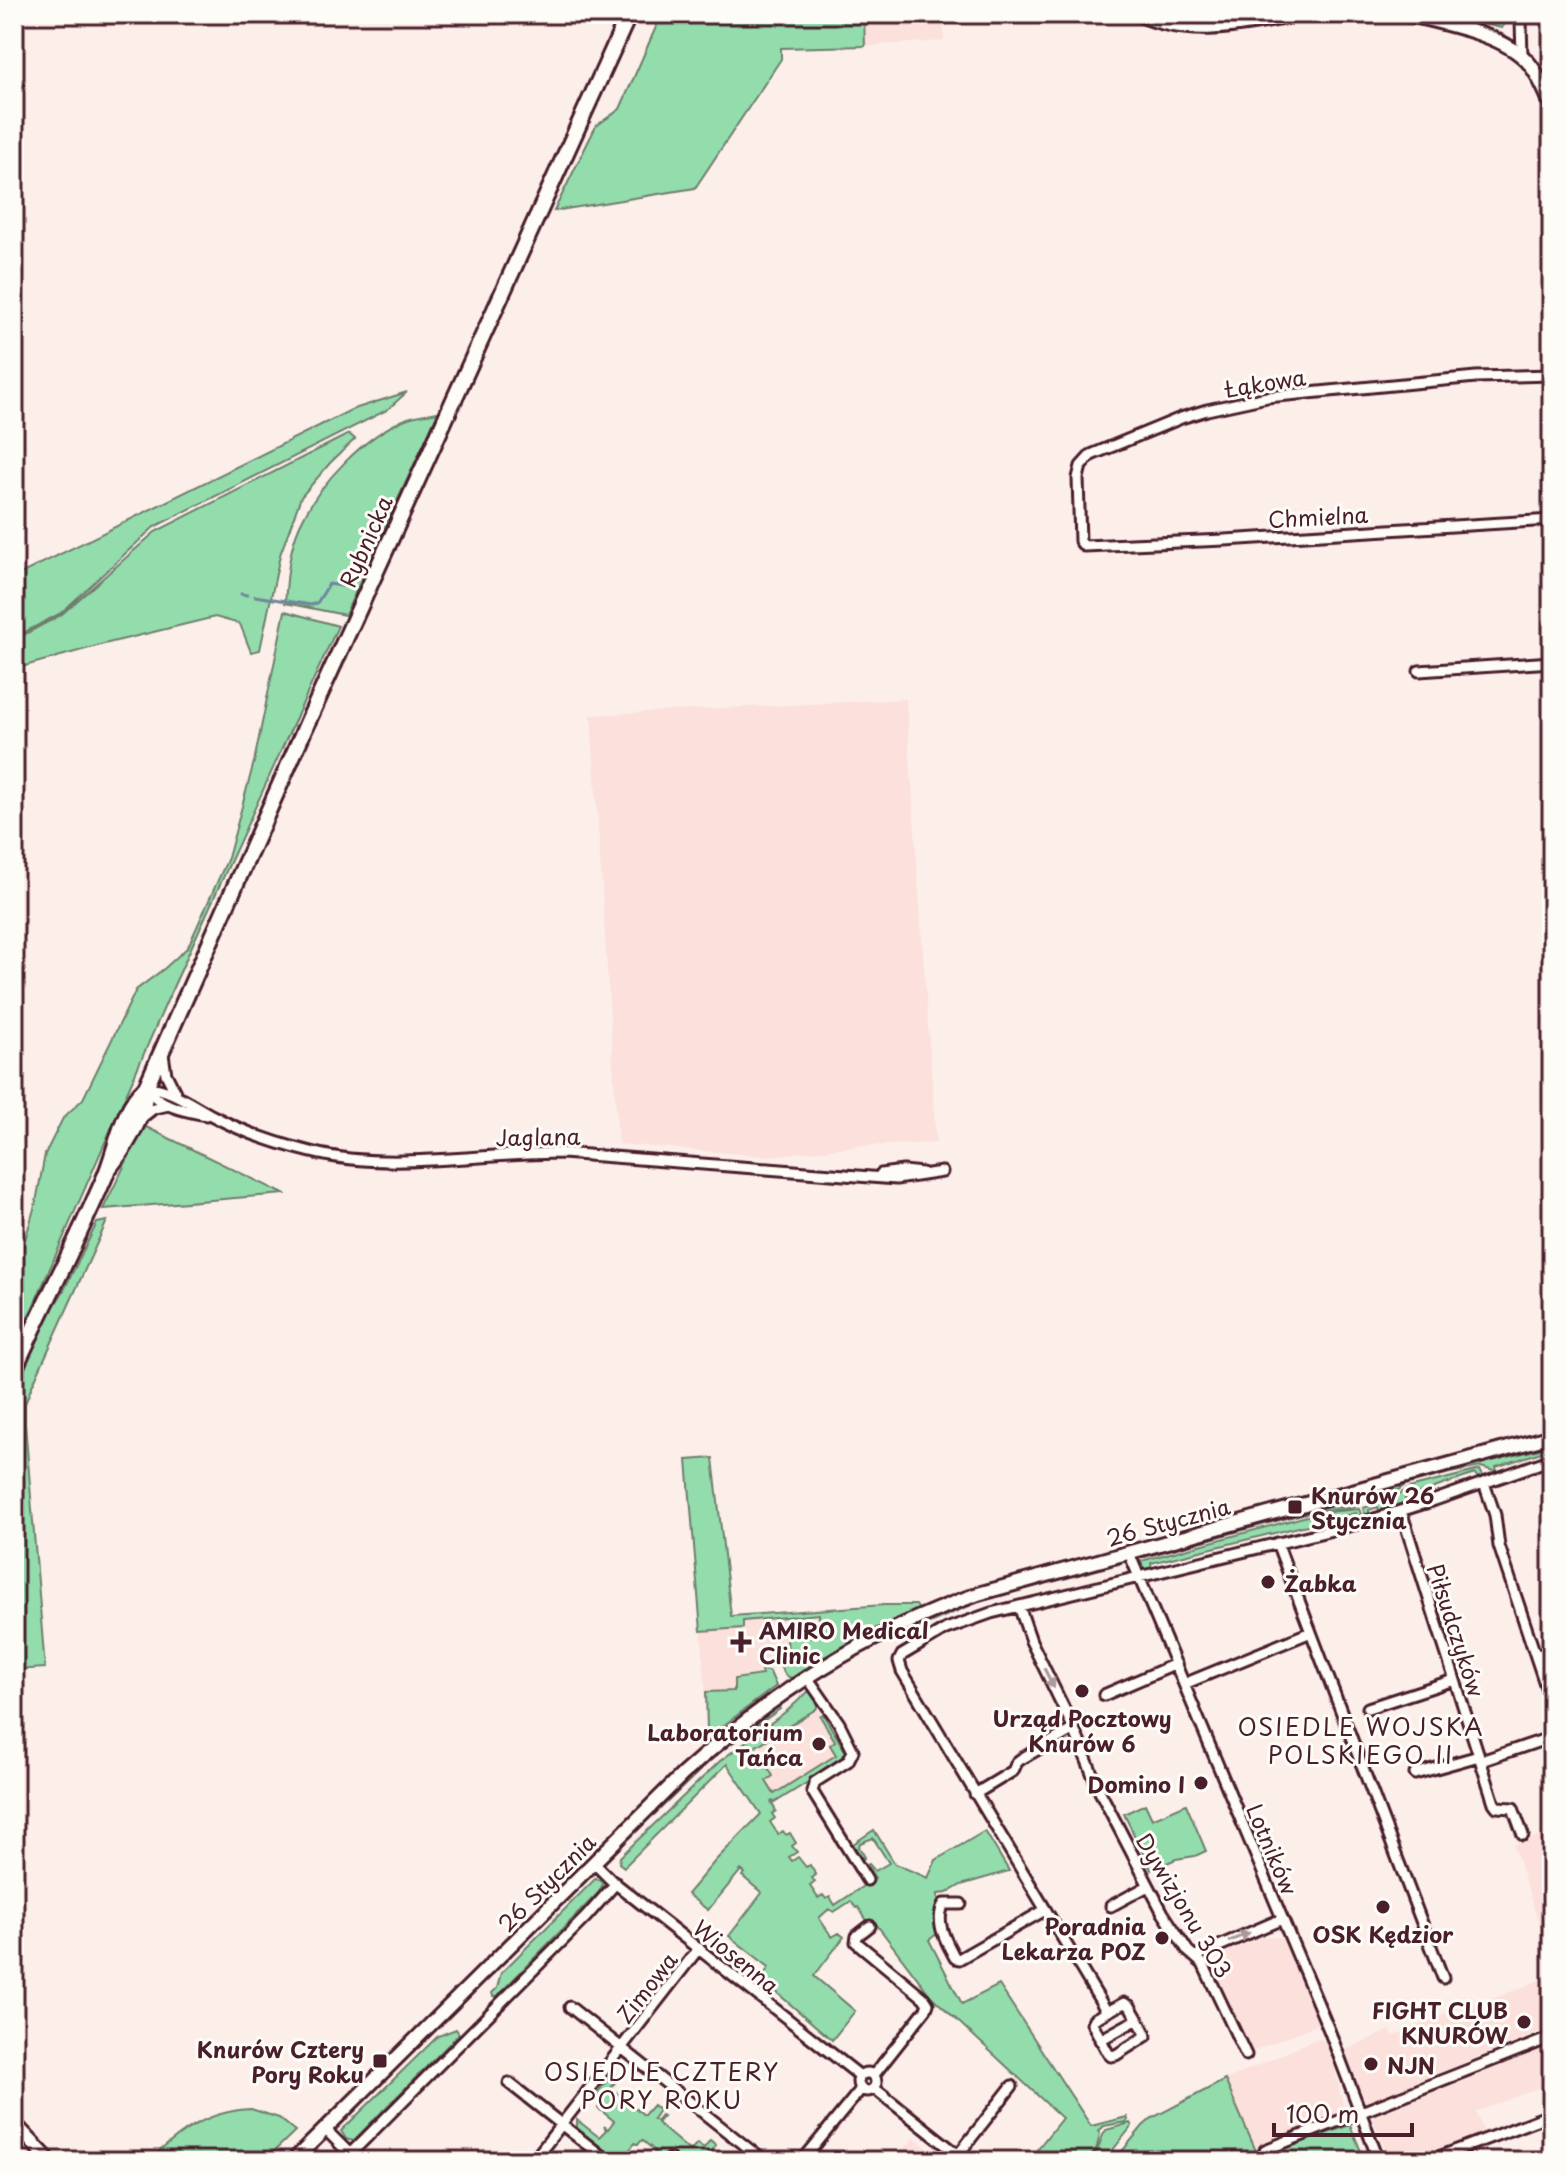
<svg xmlns="http://www.w3.org/2000/svg" width="1566" height="2175" font-family="'Playpen Sans',sans-serif">
  <style>
    .built { fill: #fbe0db }
    .green { fill: #93ddad; stroke: #6e7e6c; stroke-width: 2 }
    .lines { fill: none; stroke-linecap: round; stroke-linejoin: round }
    .stream { stroke: #6f869d; stroke-width: 3 }
    .minor-casing { stroke: #4a1f2b; stroke-width: 15 }
    .tertiary-casing { stroke: #4a1f2b; stroke-width: 18 }
    .primary-casing { stroke: #4a1f2b; stroke-width: 20 }
    .minor { stroke: #fdfcf7; stroke-width: 9 }
    .tertiary { stroke: #fdfcf7; stroke-width: 12 }
    .primary { stroke: #fdfcf7; stroke-width: 14 }
    .oneway { fill: #ac999b }
    .poi-dot { fill: #4a1f2b; stroke: #fdfcf7; stroke-width: 3 }
    .labels { text-anchor: middle; dominant-baseline: central; stroke-width: 6; stroke-linejoin: round; paint-order: stroke }
    .street-label { font-size: 22px; fill: #4a1f2b; stroke: #fdfcf7 }
    .poi-label { font-size: 22px; font-weight: bold; fill: #4a1f2b; stroke: #fdfcf7; text-anchor: end }
    .neighbourhood-label { font-size: 24px; letter-spacing: 2px; fill: #4a1f2b; stroke: #fdfcf7 }
  </style>
  <rect width="100%" height="100%" fill="#fcefea"/>
  <filter id="ink" filterUnits="userSpaceOnUse"><feTurbulence type="fractalNoise" baseFrequency=".0125" numOctaves="2"/><feDisplacementMap in="SourceGraphic" scale="16" xChannelSelector="R" yChannelSelector="G"/><feConvolveMatrix kernelMatrix="1 2 1 2 8 2 1 2 1" color-interpolation-filters="sRGB"/></filter>
  <g filter="url(#ink)">
    <!-- built -->
    <path class="built" d="M863,14H943L944,41L865,46Z
      M906,699L936,1143L861,1146L766,1156L618,1144L591,715Z
      M884,1605L770,1672L707,1709L700,1618Z
      M818,1707L847,1754L758,1810L727,1763Z
      M1552,1832V1944L1549,1945L1545,1942L1514,1847L1515,1844Z
      M1265,1936L1282,1938L1318,2024L1251,2052L1212,1966L1221,1962L1224,1953Z
      M1545,1978L1552,1996V2027L1366,2102L1345,2050L1390,2030L1394,2036L1446,2013L1448,2017Z
      M1318,2038L1325,2042L1333,2062L1345,2113L1255,2149L1225,2080Z
      M1552,2046V2083L1476,2112L1484,2133L1482,2137L1418,2161H1390L1372,2117Z
      M914,2137L943,2161H895Z"/>
    <!-- green -->
    <path class="green" d="M655,14H883V17L864,18L865,46L781,48V59L695,188L554,211L596,126L620,109L656,27Z
      M1461,14H1511L1502,28L1458,18Z
      M407,392L387,410L154,527L61,613L14,638V577L351,410Z
      M438,412L345,615L285,603C287,577 289,549 300,525C319,483 365,435 408,418C417,415 428,414 438,412Z
      M349,434L355,439L330,463L301,497L280,555L260,650L251,652L240,624L215,617L104,644L14,669V640L61,615L155,532Z
      M285,611L338,626L170,994L33,1307L14,1342V1278L36,1202L45,1154L63,1118L83,1099L136,990L165,968L188,947L228,858L254,762Z
      M144,1126L284,1194L103,1209Z
      M107,1221L32,1386L25,1404V1424L45,1668L14,1670V1387L41,1327L63,1292L97,1223Z
      M1552,1446V1455L1550,1456L1547,1450L1496,1467L1497,1472L1481,1467L1450,1473L1405,1485L1389,1497L1373,1501L1372,1499L1387,1494V1491L1402,1483Z
      M713,1458L731,1616L884,1605H916L919,1610L831,1653L792,1678L786,1676L780,1666L782,1654L788,1653L787,1638L820,1636V1631L824,1629L823,1621L819,1619V1614L743,1621V1628L701,1631L687,1460Z
      M1480,1470L1483,1476L1478,1478L1475,1474L1405,1498L1406,1505L1380,1514L1378,1507L1369,1510V1514L1364,1513L1363,1508L1390,1500L1409,1488Z
      M1358,1503L1359,1506L1345,1509L1317,1510L1145,1557L1142,1556L1143,1554L1321,1505L1322,1507L1332,1506L1341,1507Z
      M1359,1509L1361,1514L1357,1517L1356,1513L1151,1563L1152,1570L1144,1571L1141,1561L1318,1513Z
      M1119,1561V1564L978,1602L871,1648L838,1665C923,1610 1023,1587 1119,1561Z
      M761,1669L770,1672L776,1686L715,1732L707,1731L706,1692L734,1691V1679L762,1675Z
      M810,1690L819,1703L816,1709L755,1747L773,1776L766,1781L774,1794L836,1755L830,1745L835,1741L820,1716L823,1714L847,1754L833,1763L834,1766L774,1803L773,1801L771,1802L776,1811L772,1814L775,1818L770,1822L778,1834L783,1831L786,1835L790,1833L796,1843L792,1846L797,1852L789,1857L792,1861L798,1857L806,1867L810,1865L816,1875L812,1878L815,1882L810,1886L818,1898L823,1895L826,1899L830,1897L835,1905L875,1878L867,1865L869,1864L875,1871L889,1863L873,1838L860,1843L859,1847L865,1857L863,1859L853,1844L874,1830L895,1864L928,1878L936,1860L985,1831L1009,1871L961,1885L947,1893L938,1894V1933L929,1940L962,2004L999,1985L1091,2126L1127,2117L1128,2120L1126,2122L1104,2126L1099,2131L1100,2133L1097,2147L1092,2155L1067,2160L1066,2158L1063,2161H1028L1062,2118L931,1996L873,1920L868,1922L858,1907L856,1908L851,1901L834,1912L829,1909L819,1918L832,1937L839,1933L844,1937L814,1976L855,2011L832,2040L761,1979L769,1967L729,1936L762,1893L742,1876L745,1873L741,1870L708,1910L687,1894L716,1860L761,1814L727,1764L624,1867L619,1863L620,1857L720,1761L788,1710Z
      M776,1703L780,1709L717,1754L655,1814L654,1809L714,1752Z
      M1145,1804L1152,1819L1186,1804L1206,1851L1195,1856L1176,1859L1151,1870L1124,1814Z
      M595,1879L600,1880L603,1884L599,1892L497,1996H493L492,1993L497,1988L501,1973Z
      M456,2029L459,2034L353,2141L346,2139L341,2131L438,2036Z
      M613,2073L618,2078L611,2088L644,2115L653,2105L659,2110L653,2119L656,2121L661,2115L663,2116L657,2123L690,2151L697,2143L704,2148L710,2140L716,2145L705,2161H677L667,2151L661,2158L654,2153L655,2151L642,2140L638,2145L635,2143L626,2155L627,2159L631,2161H617L577,2129V2120L599,2137L606,2130L604,2126L608,2129L614,2121L598,2108L604,2101L596,2094Z
      M1225,2080L1259,2158L1350,2125L1365,2161H1114L1143,2126L1152,2118Z
      M251,2109L279,2118L295,2131L264,2161H148C180,2133 205,2111 251,2109Z
      M1130,2123L1132,2126L1104,2161H1076C1104,2158 1094,2148 1106,2130Z"/>
    <g class="lines">
      <!-- stream -->
      <path class="stream" d="M241,594L247,595
        M255,596L311,605L317,603L329,584L348,587"/>
      <defs>
        <path id="minor" d="M1522,56L1521,21L1523,14
          M1552,375L1476,377L1267,397L1207,410L1181,418L1091,455L1081,466L1078,478L1080,541L1084,546L1225,540L1552,520
          M1419,671L1552,662
          M163,1054L166,1074L177,1096
          M146,1087C171,1088 192,1105 213,1116C243,1132 278,1144 311,1152C390,1172 480,1153 562,1153L896,1179L942,1172
          M146,1087C158,1106 185,1111 206,1115
          M140,1119L154,1108L169,1105
          M881,1174L903,1171L922,1173
          M1484,1483L1495,1515L1499,1546L1552,1705
          M1401,1511L1494,1803L1497,1807L1513,1808L1523,1835
          M1277,1543L1443,1978
          M1129,1553L1329,2030L1379,2161
          M1019,1606L1031,1641L1074,1729L1099,1790L1163,1913L1188,1951L1203,1964L1246,2055
          M1536,1656L1552,1650
          M807,1677L839,1723L853,1751L848,1761L815,1782L812,1791L867,1880
          M1184,1684L1311,1632
          M1104,1695L1176,1664
          M1368,1708L1454,1680
          M1481,1761L1552,1737
          M1415,1774L1479,1756
          M975,1794L1013,1771L1017,1762L1021,1759L1074,1729
          M593,1862L611,1880L860,2076
          M961,1904H944C934,1922 946,1941 955,1958L959,1959L1045,1910
          M1111,1906L1148,1886
          M870,1926L857,1936L856,1942L924,1998L928,2004L926,2009L873,2076
          M1196,1956L1282,1919
          M1124,2003L1130,2006L1145,2032L1146,2036L1116,2055L1111,2056L1108,2053L1092,2023L1094,2019Z
          M570,2007L764,2161
          M1107,2012L902,1671L899,1661L902,1655L946,1629L991,1613L1365,1522L1435,1500L1552,1459
          M1100,2040L1138,2019
          M858 2082a9 9 0 1 1 18 0a9 9 0 1 1-18 0Z
          M509,2083L608,2161
          M874,2088L966,2161
          M325,2129L357,2161
          M1265,2150L1552,2037
          M350,2154L586,1917L616,1883
          M958,2155L1012,2086
          M446,2158L449,2161
          M533,2161L699,1948
          M668,2161L670,2159
          M802,2161L861,2089
          M1428,2161L1552,2114"/>
        <path id="tertiary" d="M1138,14C1194,39 1245,24 1303,14
          M1406,14C1443,24 1502,33 1528,62C1539,75 1546,92 1552,107
          M14,2123L50,2161
          M293,2161L683,1774C774,1692 862,1635 978,1594L1552,1436"/>
        <path id="primary" d="M110,1167C127,1145 145,1116 146,1087L309,719L629,14
          M14,1370C43,1307 75,1245 103,1181C117,1151 120,1110 146,1087"/>
      </defs>
      <!-- minor casing -->
      <use href="#minor" class="minor-casing"/>
      <!-- tertiary casing -->
      <use href="#tertiary" class="tertiary-casing"/>
      <!-- primary casing -->
      <use href="#primary" class="primary-casing"/>
      <!-- minor -->
      <use href="#minor" class="minor"/>
      <!-- tertiary -->
      <use href="#tertiary" class="tertiary"/>
      <!-- primary -->
      <use href="#primary" class="primary"/>
    </g>
    <!-- one-way arrows -->
    <defs><path id="oneway-solid" d="M-6-.8H1V-3.2L6.5 0L1 3.2V.8H-6Z" transform="scale(2)"/></defs>
    <g class="oneway">
      <use href="#oneway-solid" transform="translate(1049 1678) rotate(63)"/>
      <use href="#oneway-solid" transform="translate(1239 1937) rotate(-23)"/>
    </g>
  </g>
  <!-- markers -->
  <g class="poi-dot">
    <rect x="1287" y="1499" width="16" height="16" rx="4"/>
    <circle cx="1268" cy="1582" r="8"/>
    <path d="M737 1630h8v8h8v8h-8v8h-8v-8h-8v-8h8z"/>
    <circle cx="1082" cy="1691" r="8"/>
    <circle cx="819" cy="1744" r="8"/>
    <circle cx="1201" cy="1783" r="8"/>
    <circle cx="1383" cy="1907" r="8"/>
    <circle cx="1162" cy="1938" r="8"/>
    <circle cx="1524" cy="2022" r="8"/>
    <rect x="372" y="2053" width="16" height="16" rx="4"/>
    <circle cx="1371" cy="2064" r="8"/>
  </g>
  <g class="labels">
    <!-- street labels -->
    <g class="street-label">
      <text transform="translate(1265 382) rotate(-9)">Łąkowa</text>
      <text transform="translate(1318 516) rotate(-3)">Chmielna</text>
      <text transform="translate(365 541) rotate(-66)">Rybnicka</text>
      <text transform="translate(538 1136) rotate(-1)">Jaglana</text>
      <text transform="translate(1168 1521) rotate(-15)">26 Stycznia</text>
      <text transform="translate(1457 1630) rotate(72)">Piłsudczyków</text>
      <text transform="translate(1273 1849) rotate(67)">Lotników</text>
      <text transform="translate(546 1882) rotate(-45)">26 Stycznia</text>
      <text transform="translate(1185 1905) rotate(59)">Dywizjonu 303</text>
      <text transform="translate(737 1956) rotate(39)">Wiosenna</text>
      <text transform="translate(646 1987) rotate(-52)">Zimowa</text>
    </g>
    <!-- poi labels -->
    <g class="poi-label">
      <text x="1311" y="1494" text-anchor="start">Knurów 26<tspan x="1311" dy="25">Stycznia</tspan></text>
      <text x="1284" y="1582" text-anchor="start">Żabka</text>
      <text x="759" y="1629" text-anchor="start">AMIRO Medical<tspan x="759" dy="25">Clinic</tspan></text>
      <text x="1082" y="1717" text-anchor="middle">Urząd Pocztowy<tspan x="1082" dy="25">Knurów 6</tspan></text>
      <text x="803" y="1731">Laboratorium<tspan x="803" dy="25">Tańca</tspan></text>
      <text x="1185" y="1783">Domino I</text>
      <text x="1146" y="1925">Poradnia<tspan x="1146" dy="25">Lekarza POZ</tspan></text>
      <text x="1383" y="1933" text-anchor="middle">OSK Kędzior</text>
      <text x="1508" y="2009">FIGHT CLUB<tspan x="1508" dy="25">KNURÓW</tspan></text>
      <text x="364" y="2048">Knurów Cztery<tspan x="364" dy="25">Pory Roku</tspan></text>
      <text x="1387" y="2064" text-anchor="start">NJN</text>
    </g>
    <!-- neighbourhood labels -->
    <g class="neighbourhood-label">
      <text x="1361" y="1726">OSIEDLE WOJSKA<tspan x="1361" dy="28">POLSKIEGO II</tspan></text>
      <text x="662" y="2071">OSIEDLE CZTERY<tspan x="662" dy="28">PORY ROKU</tspan></text>
    </g>
  </g>
  <!-- margin -->
  <rect width="1566" height="2175" fill="none" stroke="#fdfcf7" stroke-width="48"/>
  <rect x="24" y="24" width="1518" height="2127" fill="none" stroke="#4a1f2b" stroke-width="3" filter="url(#ink)"/>
  <!-- scale -->
  <path d="M1274 2123v12h138v-12" fill="none" stroke="#4a1f2b" stroke-width="4"/>
  <text x="1286" y="2123" font-size="24" fill="#4a1f2b" stroke="#fdfcf7" stroke-width="6" paint-order="stroke">100 m</text>
</svg>
